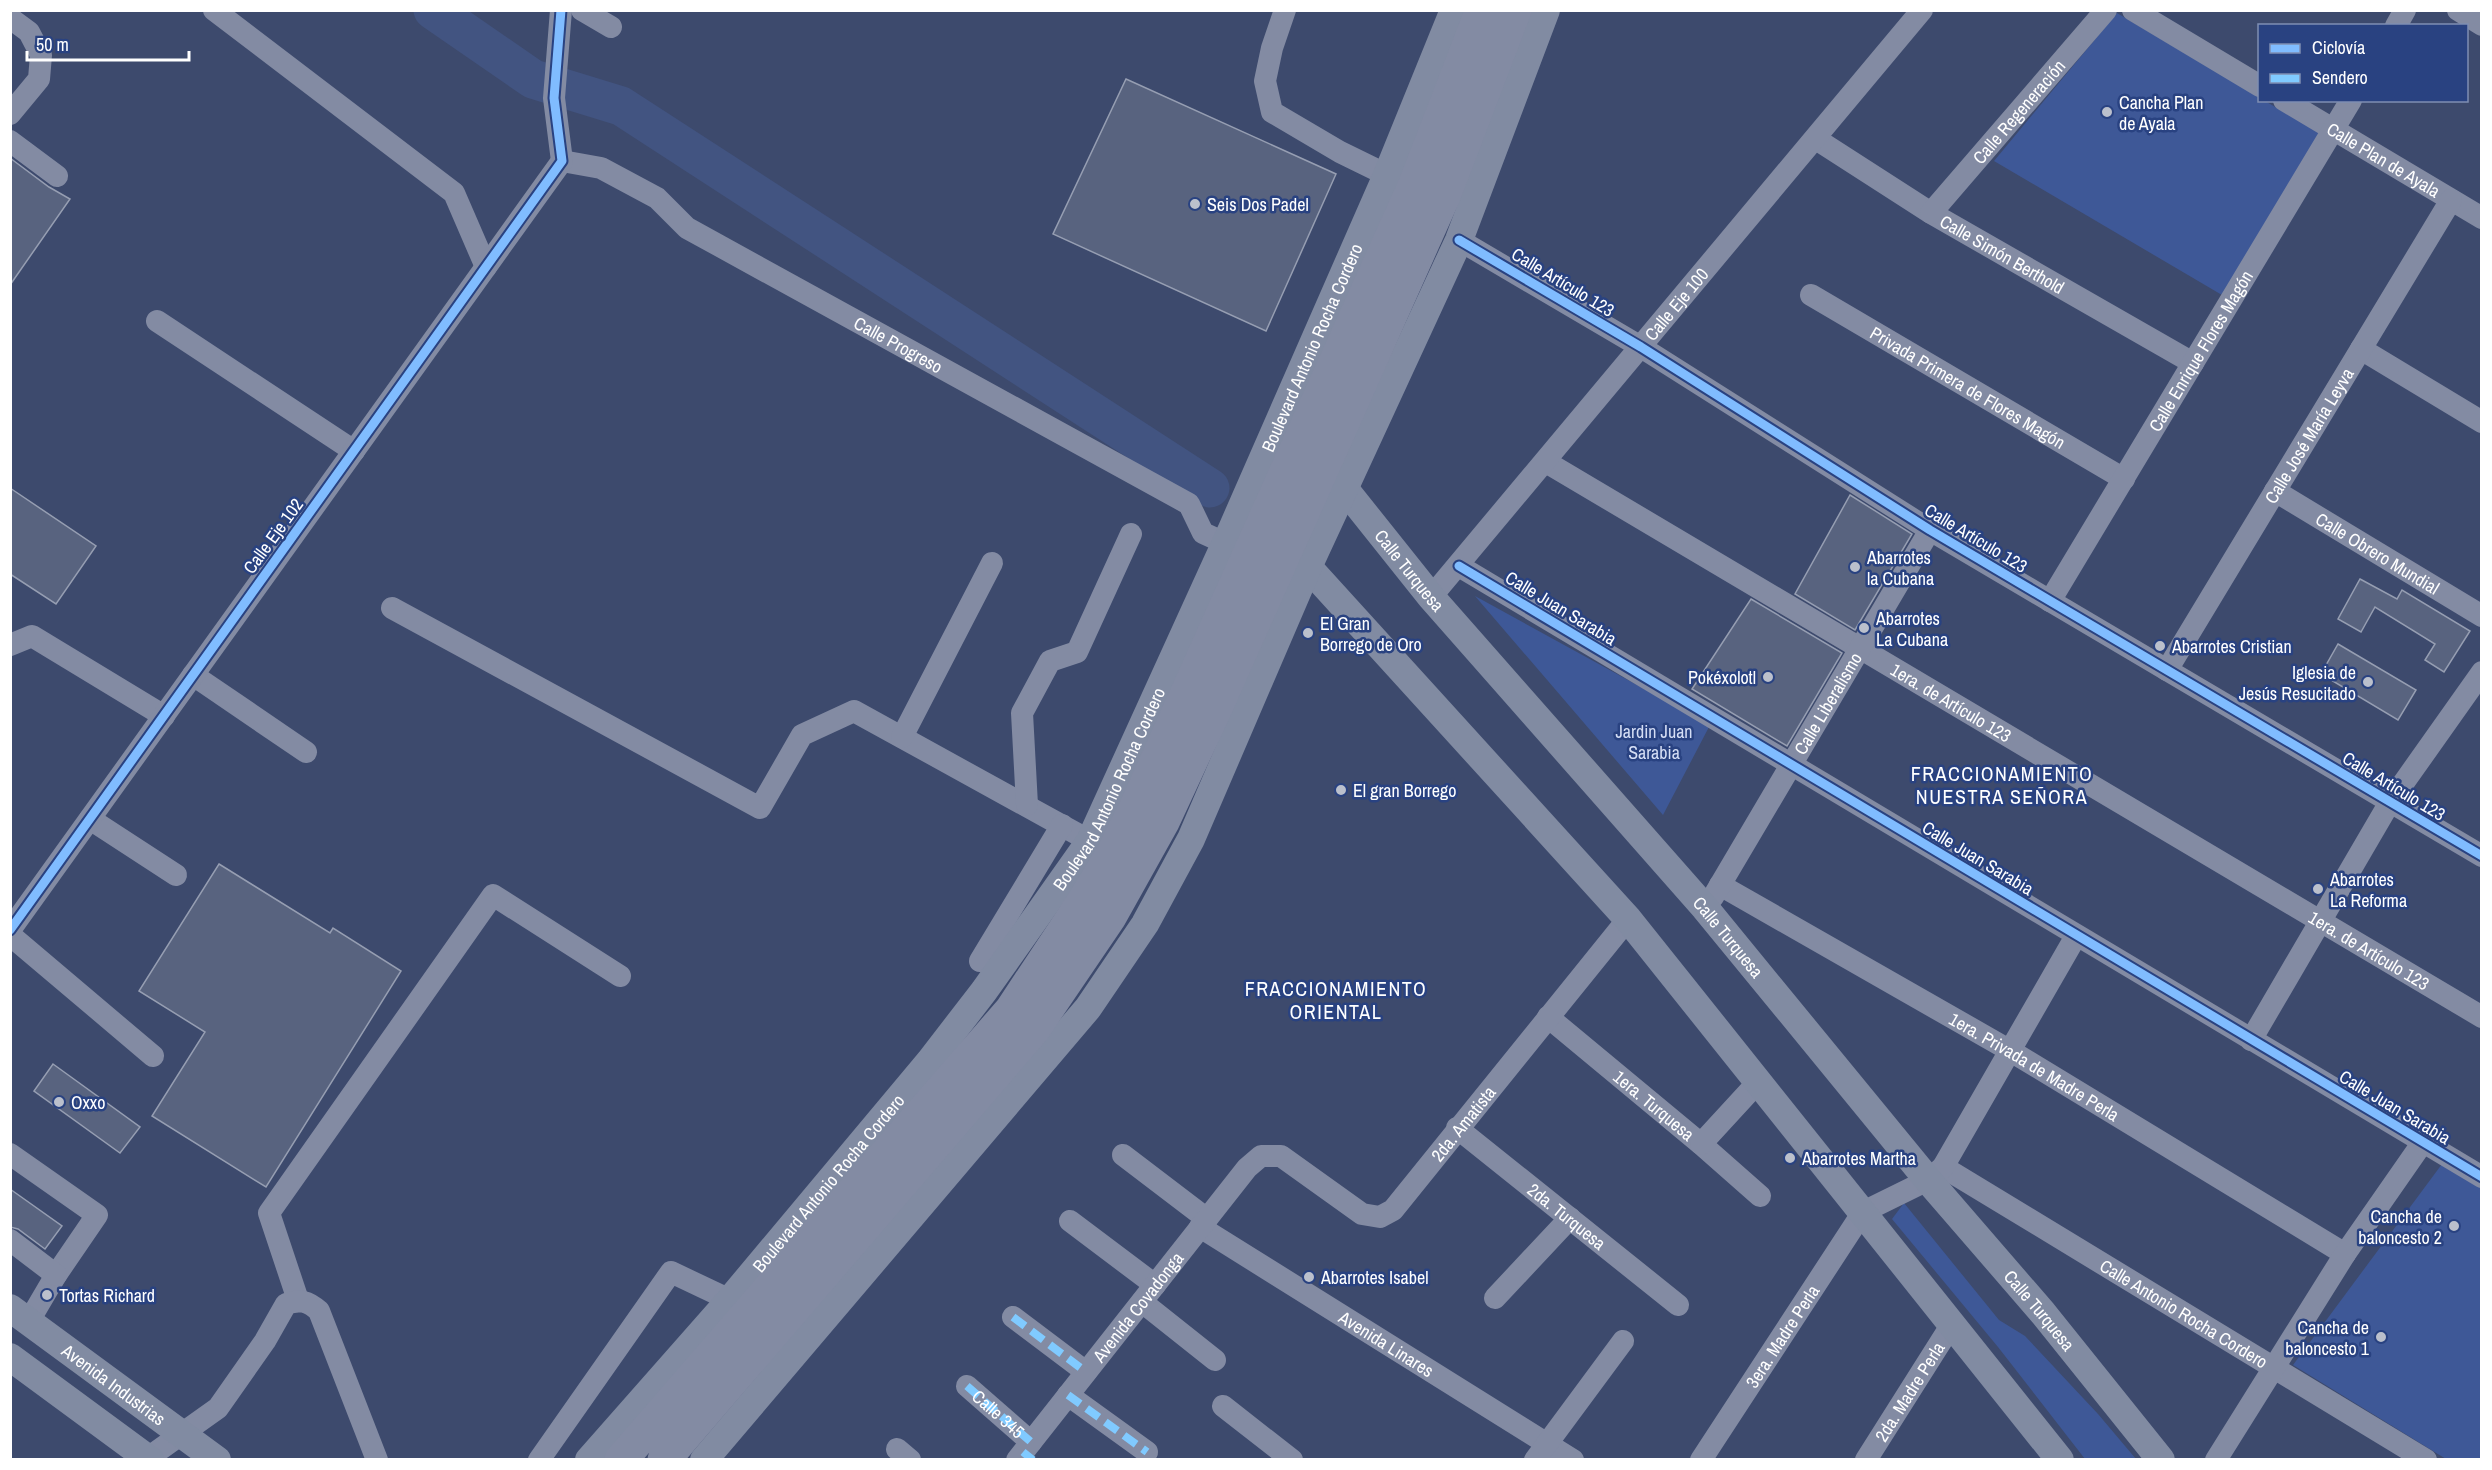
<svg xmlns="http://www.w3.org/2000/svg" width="2492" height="1470" font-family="'Archivo Narrow',sans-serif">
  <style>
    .green { fill: #3e5897 }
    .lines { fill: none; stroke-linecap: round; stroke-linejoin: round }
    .river { stroke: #425481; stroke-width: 39 }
    .building { fill: #58637f; stroke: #969eb2; stroke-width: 1.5 }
    .minor { stroke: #838ba3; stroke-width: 22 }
    .major { stroke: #818ba2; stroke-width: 28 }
    .highway-bridge { stroke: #838ba3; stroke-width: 33 }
    .quiet { stroke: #80caff; stroke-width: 8; stroke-dasharray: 15 8; stroke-linecap: butt }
    .cycleway-casing { stroke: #294281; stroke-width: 13 }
    .cycleway { stroke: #80bcff; stroke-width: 9 }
    .poi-dot { fill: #bbc0cc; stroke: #294281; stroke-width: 2 }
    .labels { text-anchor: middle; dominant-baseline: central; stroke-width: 5; stroke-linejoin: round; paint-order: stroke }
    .poi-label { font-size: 18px; fill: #fff; stroke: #294281; text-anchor: start }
    .street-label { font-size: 18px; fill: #fff; stroke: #294281 }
    .park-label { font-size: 18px; fill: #d5def5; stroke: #294281 }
    .neighbourhood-label { font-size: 20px; letter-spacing: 1.5px; fill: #fff; stroke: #294281 }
  </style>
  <rect width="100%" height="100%" fill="#3d4a6d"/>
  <!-- green -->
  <path class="green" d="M2117,13L2259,97L2260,100L2265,101L2320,133L2222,295L1994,161Z
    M1475,596L1710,725L1663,815Z
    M2442,1164L2481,1187V1459H2446L2293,1365Z
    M1904,1203L1999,1320L2025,1336L2098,1414L2136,1459H2085L1998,1347L1892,1219Z"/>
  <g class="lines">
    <!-- river -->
    <path class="river" d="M433,10L533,79L621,106L1210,488"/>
  </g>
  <!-- building -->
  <path class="building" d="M1126,79L1336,174L1266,331L1053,234Z
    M10,158L49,187L70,199L10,285Z
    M10,488L96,546L56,604L10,574Z
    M1850,495L1912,534L1855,630L1795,594Z
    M2360,579L2397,599L2402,590L2470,631L2444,672L2425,660L2435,644L2375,607L2361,632L2338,619Z
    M1751,599L1842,653L1787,746L1692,689Z
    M2338,644L2416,690L2398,720L2321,674Z
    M219,864L330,933L333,928L401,971L266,1187L152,1116L205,1032L139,991Z
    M53,1064L140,1127L120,1153L34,1091Z
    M10,1189L62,1226L45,1249L18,1229L10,1227Z"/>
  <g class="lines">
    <!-- minor -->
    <g class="minor">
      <path d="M214,10L454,193L486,267"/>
      <path d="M561,10L554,98L562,161"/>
      <path d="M582,10L611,27"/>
      <path d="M1285,10L1272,48L1265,81L1272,112L1340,152L1387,175"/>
      <path d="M2133,10L2260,86"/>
      <path d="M2458,10L2482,25"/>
      <path d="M10,18L29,32L41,55L39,79L10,114"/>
      <path d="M2396,26L2405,10"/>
      <path id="s1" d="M2284,100L2482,218"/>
      <path id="s2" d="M1816,139L1931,213L2193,363"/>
      <path d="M10,141L57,176"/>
      <path id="s3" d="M562,161L601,168L657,198L687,228L1189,504L1203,533L1225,543"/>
      <path id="s4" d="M1931,213L2106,10"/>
      <path d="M1459,240L1641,347L1930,530L2482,856"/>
      <path id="s5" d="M1811,295L2124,479"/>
      <path d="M157,321L354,451"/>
      <path d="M2361,349L2482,422"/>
      <path id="s6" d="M1546,462L2482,1017"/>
      <path id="s7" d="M2275,491L2482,616"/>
      <path d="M1459,566L2482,1177"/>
      <path id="s8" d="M1431,597L1922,10"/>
      <path id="s9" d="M2050,601L2351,100"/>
      <path d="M392,608L760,808L802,735L854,711L1090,841"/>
      <path d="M10,645L32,636L164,716"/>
      <path id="s10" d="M2167,670L2451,200"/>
      <path d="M193,675L306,752"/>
      <path d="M902,737L992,563"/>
      <path d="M1027,805L1022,713L1050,661L1077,652L1131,534"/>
      <path d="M90,819L176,875"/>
      <path id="s11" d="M1720,885L2009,1050L2345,1254"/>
      <path id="s12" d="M1713,897L1930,530"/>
      <path d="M10,930L562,161"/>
      <path d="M10,935L153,1056"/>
      <path d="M980,961L1062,825"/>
      <path id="s13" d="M1548,1017L1701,1144L1760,1196"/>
      <path d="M2251,1040L2390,802L2482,672"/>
      <path id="s14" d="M1457,1128L1678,1305"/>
      <path d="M1701,1144L1758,1082"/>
      <path d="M10,1154L97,1215L56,1275L29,1321"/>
      <path d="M1123,1155L1207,1219"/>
      <path id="s15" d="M1943,1167L2426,1460"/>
      <path d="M1070,1221L1155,1285"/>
      <path id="s16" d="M1200,1227L1573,1460"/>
      <path d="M10,1240L56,1275"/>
      <path d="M1495,1298L1570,1218"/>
      <path d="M298,1300L269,1213L493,895L620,976"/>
      <path d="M1142,1302L1215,1360"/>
      <path d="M1013,1317L1086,1372"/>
      <path d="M967,1386L1031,1442"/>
      <path d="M1068,1395L1147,1452"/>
      <path d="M1223,1406L1292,1460"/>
      <path d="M897,1449L910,1460"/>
      <path d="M145,1460L218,1408L265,1341L286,1304C300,1299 308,1301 319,1311L377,1460"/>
      <path d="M539,1460L671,1272L730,1300"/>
      <path id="s17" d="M1017,1460L1247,1168L1261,1156H1281L1362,1214L1380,1217L1393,1210L1628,919"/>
      <path d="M1535,1460L1623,1341"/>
      <path id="s18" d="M1701,1460L1863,1212L1928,1180L1943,1167L2076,936"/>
      <path id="s19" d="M1866,1460L1952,1324"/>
      <path d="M2216,1460L2345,1254L2423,1142"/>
    </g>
    <!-- major -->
    <g class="major">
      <path id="s20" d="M1331,481L1344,488L1431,597L1705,908L1928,1180L2043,1313L2161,1460"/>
      <path d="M1293,560L1308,567L1628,919L2060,1460"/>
      <path id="s21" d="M10,1308L217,1460"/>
      <path d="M10,1357L150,1460"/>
      <path id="s22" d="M589,1460L730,1300L930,1061L984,991L1090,841L1232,529L1387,175L1454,10"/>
      <path d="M704,1460L1088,1008L1145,924L1191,839L1308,567L1459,240L1546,10"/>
    </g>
    <!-- highway-bridge -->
    <path class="highway-bridge" d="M621,1460L1011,1010L1086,897L1113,853L1137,804L1415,184L1482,10
      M664,1460L1034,1029L1110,917L1163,822L1215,710L1444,196L1515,10"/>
    <!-- quiet -->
    <g class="quiet">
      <path d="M1013,1317L1086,1372"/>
      <path id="s23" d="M967,1386L1031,1442"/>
      <path d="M1068,1395L1147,1452"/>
      <path d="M1023,1452L1033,1460"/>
    </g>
    <defs>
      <path id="cycleway" d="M1459,240L1641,347L1930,530L2482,856
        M1459,566L2482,1177
        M10,930L562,161L554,98L561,10"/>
    </defs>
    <!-- cycleway casing -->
    <use href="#cycleway" class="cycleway-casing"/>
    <!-- cycleway -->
    <use href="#cycleway" class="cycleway"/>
  </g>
  <!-- markers -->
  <g class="poi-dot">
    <circle cx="2107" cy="112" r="6"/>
    <circle cx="1195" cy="204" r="6"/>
    <circle cx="1855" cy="567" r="6"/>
    <circle cx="1864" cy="628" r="6"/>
    <circle cx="1308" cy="633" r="6"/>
    <circle cx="2160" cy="646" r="6"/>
    <circle cx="1768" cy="677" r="6"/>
    <circle cx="2368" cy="682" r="6"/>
    <circle cx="1341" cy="790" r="6"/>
    <circle cx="2318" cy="889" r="6"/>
    <circle cx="59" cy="1102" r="6"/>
    <circle cx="1790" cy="1158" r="6"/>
    <circle cx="2454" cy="1226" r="6"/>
    <circle cx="1309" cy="1277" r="6"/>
    <circle cx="47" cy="1295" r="6"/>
    <circle cx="2381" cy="1337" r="6"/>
  </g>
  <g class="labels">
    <!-- poi labels -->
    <g class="poi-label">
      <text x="2119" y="102">Cancha Plan<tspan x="2119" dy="21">de Ayala</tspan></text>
      <text x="1207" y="204">Seis Dos Padel</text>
      <text x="1867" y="557">Abarrotes<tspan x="1867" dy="21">la Cubana</tspan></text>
      <text x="1876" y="618">Abarrotes<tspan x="1876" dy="21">La Cubana</tspan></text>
      <text x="1320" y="623">El Gran<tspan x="1320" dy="21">Borrego de Oro</tspan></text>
      <text x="2172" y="646">Abarrotes Cristian</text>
      <text x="2356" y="672" text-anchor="end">Iglesia de<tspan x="2356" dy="21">Jesús Resucitado</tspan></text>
      <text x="1756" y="677" text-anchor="end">Pokéxolotl</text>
      <text x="1353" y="790">El gran Borrego</text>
      <text x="2330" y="879">Abarrotes<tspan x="2330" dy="21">La Reforma</tspan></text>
      <text x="71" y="1102">Oxxo</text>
      <text x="1802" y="1158">Abarrotes Martha</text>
      <text x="2442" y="1216" text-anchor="end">Cancha de<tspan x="2442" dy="21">baloncesto 2</tspan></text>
      <text x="1321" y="1277">Abarrotes Isabel</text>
      <text x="59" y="1295">Tortas Richard</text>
      <text x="2369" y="1327" text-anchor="end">Cancha de<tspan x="2369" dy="21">baloncesto 1</tspan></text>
    </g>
    <!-- street labels -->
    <g class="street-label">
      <text stroke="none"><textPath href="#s4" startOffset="134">Calle Regeneración</textPath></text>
      <text stroke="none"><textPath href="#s1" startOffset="116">Calle Plan de Ayala</textPath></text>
      <text stroke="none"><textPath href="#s2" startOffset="219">Calle Simón Berthold</textPath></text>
      <text transform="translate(1563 282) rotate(31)">Calle Artículo 123</text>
      <text stroke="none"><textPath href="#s8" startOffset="382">Calle Eje 100</textPath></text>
      <text stroke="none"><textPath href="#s3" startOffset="387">Calle Progreso</textPath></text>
      <text stroke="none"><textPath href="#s22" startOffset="1338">Boulevard Antonio Rocha Cordero</textPath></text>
      <text stroke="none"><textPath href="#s9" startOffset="292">Calle Enrique Flores Magón</textPath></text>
      <text stroke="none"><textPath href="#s5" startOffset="182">Privada Primera de Flores Magón</textPath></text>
      <text stroke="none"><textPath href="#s10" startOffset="274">Calle José María Leyva</textPath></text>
      <text transform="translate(273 536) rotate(-54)">Calle Eje 102</text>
      <text transform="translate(1976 538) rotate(31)">Calle Artículo 123</text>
      <text stroke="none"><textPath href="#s7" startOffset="120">Calle Obrero Mundial</textPath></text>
      <text stroke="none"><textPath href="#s20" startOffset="120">Calle Turquesa</textPath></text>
      <text transform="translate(1561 608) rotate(31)">Calle Juan Sarabia</text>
      <text stroke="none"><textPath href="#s6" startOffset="471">1era. de Artículo 123</textPath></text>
      <text stroke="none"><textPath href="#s12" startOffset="225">Calle Liberalismo</textPath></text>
      <text transform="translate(2394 786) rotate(31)">Calle Artículo 123</text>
      <text stroke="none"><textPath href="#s22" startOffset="852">Boulevard Antonio Rocha Cordero</textPath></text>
      <text transform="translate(1978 858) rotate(31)">Calle Juan Sarabia</text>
      <text stroke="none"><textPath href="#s20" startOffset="606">Calle Turquesa</textPath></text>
      <text stroke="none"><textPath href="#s6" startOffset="957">1era. de Artículo 123</textPath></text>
      <text stroke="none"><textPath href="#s11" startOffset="363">1era. Privada de Madre Perla</textPath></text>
      <text stroke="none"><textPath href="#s13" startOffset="138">1era. Turquesa</textPath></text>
      <text transform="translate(2395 1107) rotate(31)">Calle Juan Sarabia</text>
      <text stroke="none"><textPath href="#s17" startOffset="654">2da. Amatista</textPath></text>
      <text stroke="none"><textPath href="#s22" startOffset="366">Boulevard Antonio Rocha Cordero</textPath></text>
      <text stroke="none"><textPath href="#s14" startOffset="141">2da. Turquesa</textPath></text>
      <text stroke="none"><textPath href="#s17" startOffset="195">Avenida Covadonga</textPath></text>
      <text stroke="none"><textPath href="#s20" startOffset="1092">Calle Turquesa</textPath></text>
      <text stroke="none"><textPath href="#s15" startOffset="282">Calle Antonio Rocha Cordero</textPath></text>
      <text stroke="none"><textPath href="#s18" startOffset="148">3era. Madre Perla</textPath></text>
      <text stroke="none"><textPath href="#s16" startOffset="220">Avenida Linares</textPath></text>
      <text stroke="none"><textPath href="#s21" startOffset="129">Avenida Industrias</textPath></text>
      <text stroke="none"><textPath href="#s19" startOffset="81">2da. Madre Perla</textPath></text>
      <text stroke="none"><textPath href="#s23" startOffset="42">Calle 345</textPath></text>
    </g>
    <!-- park labels -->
    <g class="park-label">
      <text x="1654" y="731">Jardin Juan<tspan x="1654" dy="21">Sarabia</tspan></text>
    </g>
    <!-- neighbourhood labels -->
    <g class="neighbourhood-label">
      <text x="2002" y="773">FRACCIONAMIENTO<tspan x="2002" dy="23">NUESTRA SEÑORA</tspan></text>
      <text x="1336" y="988">FRACCIONAMIENTO<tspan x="1336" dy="23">ORIENTAL</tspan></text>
    </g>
  </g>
  <!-- border -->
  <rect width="2492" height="1470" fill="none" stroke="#ffffff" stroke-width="24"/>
  <!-- legend -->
  <rect x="2258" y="24" width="210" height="78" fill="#294281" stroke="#7f8eb3" stroke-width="1.5"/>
  <rect x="2270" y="44" width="30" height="9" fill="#80bcff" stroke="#7f8eb3" stroke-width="1.5"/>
  <text x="2312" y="54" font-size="18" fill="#ffffff">Ciclovía</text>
  <rect x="2270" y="74" width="30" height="9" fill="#80caff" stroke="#7f8eb3" stroke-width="1.5"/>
  <text x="2312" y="84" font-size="18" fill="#ffffff">Sendero</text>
  <!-- scale -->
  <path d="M27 51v9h162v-9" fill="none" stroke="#ffffff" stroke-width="3"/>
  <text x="36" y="51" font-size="18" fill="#ffffff" stroke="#294281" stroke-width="4.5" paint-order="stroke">50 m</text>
</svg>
